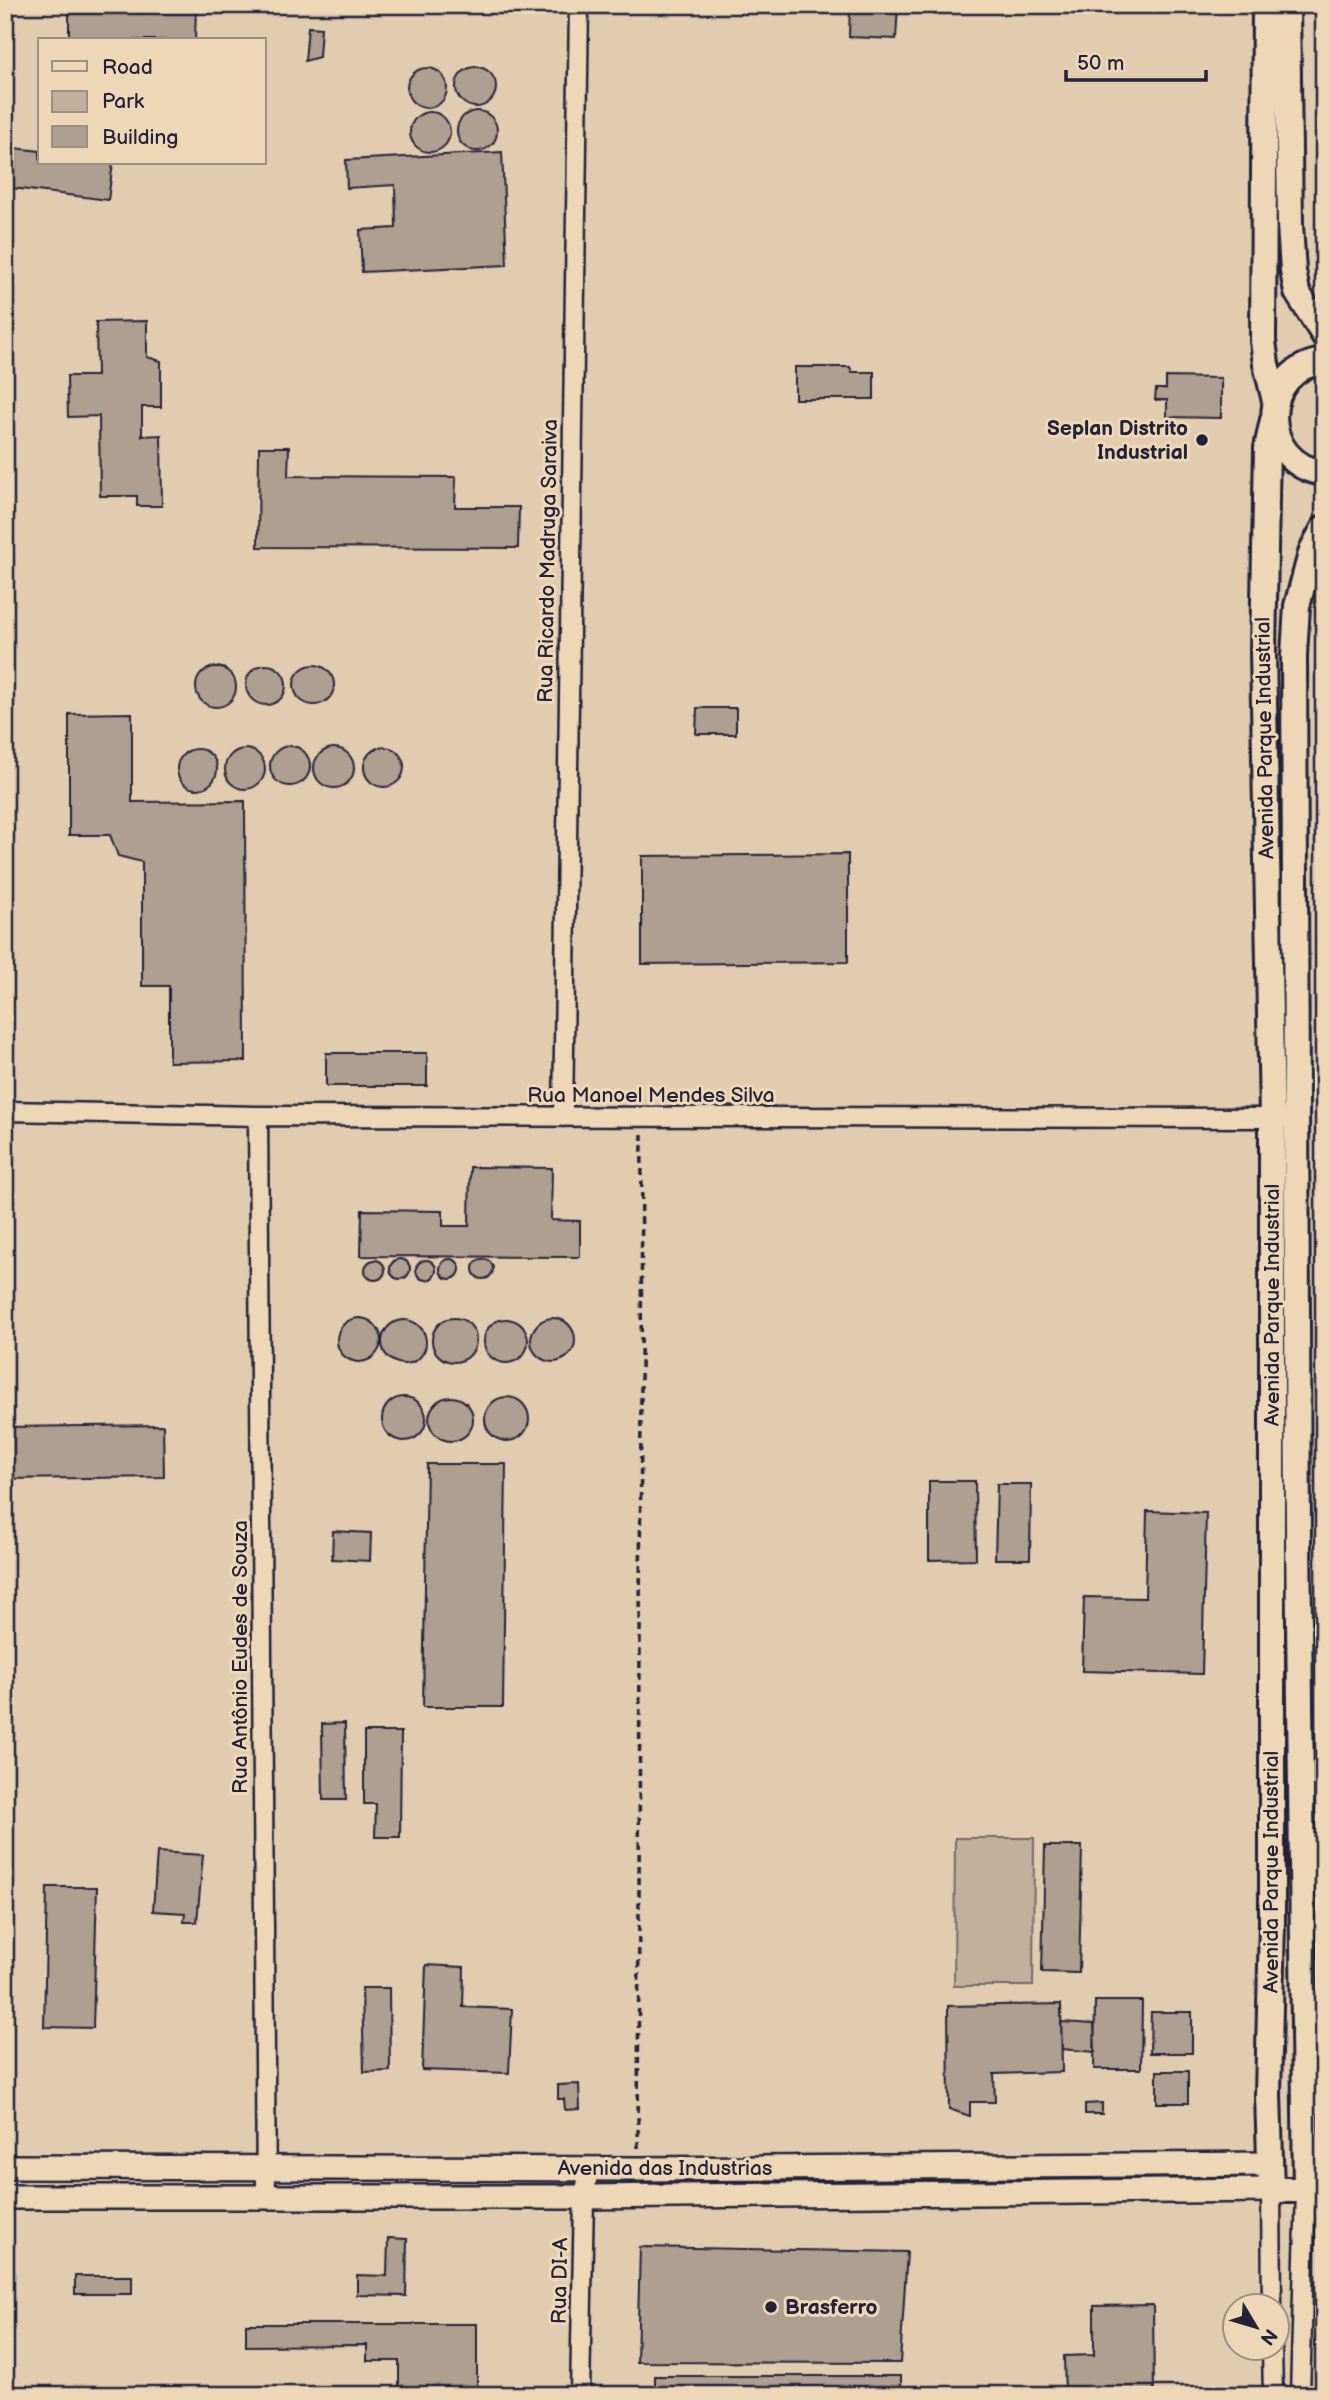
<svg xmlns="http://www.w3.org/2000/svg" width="1329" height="2400" font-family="'Balsamiq Sans',sans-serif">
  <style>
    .green { fill: #c2b09c; stroke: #72696c; stroke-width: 2 }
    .building { fill: #af9f91; stroke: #22223b; stroke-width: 2 }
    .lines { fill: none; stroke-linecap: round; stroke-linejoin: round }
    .minor-casing { stroke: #22223b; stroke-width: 23 }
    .tertiary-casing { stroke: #22223b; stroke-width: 28 }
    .secondary-casing { stroke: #22223b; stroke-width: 30 }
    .path { stroke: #22223b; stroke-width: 3.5; stroke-dasharray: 7 5; stroke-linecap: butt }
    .minor { stroke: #eed7b7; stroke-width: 18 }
    .tertiary { stroke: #eed7b7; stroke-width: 23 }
    .secondary { stroke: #eed7b7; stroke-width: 24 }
    .poi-dot { fill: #22223b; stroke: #eed7b7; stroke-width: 2.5 }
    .labels { text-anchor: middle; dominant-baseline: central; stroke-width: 6; stroke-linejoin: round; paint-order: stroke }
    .poi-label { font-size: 21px; font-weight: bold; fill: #22223b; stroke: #eed7b7; text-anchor: end }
    .street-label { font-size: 21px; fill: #22223b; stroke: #eed7b7 }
  </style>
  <rect width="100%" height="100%" fill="#e2ccb0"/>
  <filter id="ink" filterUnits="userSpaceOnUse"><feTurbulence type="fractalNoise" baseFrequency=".0143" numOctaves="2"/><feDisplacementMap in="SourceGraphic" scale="14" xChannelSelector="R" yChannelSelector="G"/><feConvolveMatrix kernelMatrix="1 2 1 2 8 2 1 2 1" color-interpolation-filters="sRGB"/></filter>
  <g filter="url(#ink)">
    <!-- green -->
    <path class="green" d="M955,1838H1034L1033,1986H954Z"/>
    <!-- building -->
    <path class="building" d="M850,5H898L896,39L849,37Z
      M196,10L195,40H69V11Z
      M308,27L321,28L319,57L305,61Z
      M456 87a20 20 0 1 1 40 0a20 20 0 1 1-40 0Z
      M407 88a20 20 0 1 1 40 0a20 20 0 1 1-40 0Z
      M457 131a20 20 0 1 1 40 0a20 20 0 1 1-40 0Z
      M410 132a20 20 0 1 1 40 0a20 20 0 1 1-40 0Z
      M5,147L40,151V163H113L108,200L5,187Z
      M502,152L507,265L362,272L360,230L396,228L395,185L347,188L346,160Z
      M147,321V357L161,361V407H142V436L161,435L162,506H137V496H100L99,416L68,417L67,376H97L96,322Z
      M795,367H850L852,372H874V399H795Z
      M1166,377L1221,378V418L1167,417V400H1155L1156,389H1166Z
      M259,447H289L288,476L456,477L455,507H519L518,548L258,547Z
      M246 685a20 20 0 1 1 40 0a20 20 0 1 1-40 0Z
      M294 685a20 20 0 1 1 40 0a20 20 0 1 1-40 0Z
      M196 687a20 20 0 1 1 40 0a20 20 0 1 1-40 0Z
      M697,708H736V734H696Z
      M132,713V802L245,801L246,1061L169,1062V986H142V862L118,856L110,835H69V714Z
      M270 766a20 20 0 1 1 40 0a20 20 0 1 1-40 0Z
      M364 767a20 20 0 1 1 40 0a20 20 0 1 1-40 0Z
      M314 768a20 20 0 1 1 40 0a20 20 0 1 1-40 0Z
      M225 769a20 20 0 1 1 40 0a20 20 0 1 1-40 0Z
      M177 769a20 20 0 1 1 40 0a20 20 0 1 1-40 0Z
      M848,854V962L642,964V856Z
      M326,1053H427V1086H326Z
      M470,1167L552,1168L551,1220L580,1221V1257L361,1256L362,1210L443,1211V1226H469Z
      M473 1269a10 10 0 1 1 20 0a10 10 0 1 1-20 0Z
      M390 1269a10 10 0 1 1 20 0a10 10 0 1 1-20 0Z
      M440 1269a10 10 0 1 1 20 0a10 10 0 1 1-20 0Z
      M365 1270a10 10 0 1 1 20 0a10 10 0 1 1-20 0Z
      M416 1270a10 10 0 1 1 20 0a10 10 0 1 1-20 0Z
      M337 1340a22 22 0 1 1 44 0a22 22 0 1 1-44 0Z
      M531 1340a22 22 0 1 1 44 0a22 22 0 1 1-44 0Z
      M432 1340a22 22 0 1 1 44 0a22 22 0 1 1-44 0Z
      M484 1341a22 22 0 1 1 44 0a22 22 0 1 1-44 0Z
      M382 1342a22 22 0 1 1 44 0a22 22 0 1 1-44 0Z
      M429 1419a22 22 0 1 1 44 0a22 22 0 1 1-44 0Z
      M485 1419a22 22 0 1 1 44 0a22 22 0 1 1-44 0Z
      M382 1419a22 22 0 1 1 44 0a22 22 0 1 1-44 0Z
      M163,1425L164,1477L5,1479V1427Z
      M427,1464H506L503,1707H423Z
      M929,1481H975L976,1559L929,1560Z
      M997,1484H1031L1030,1559H995Z
      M1147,1511L1206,1513L1202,1674L1082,1671L1084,1597L1145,1598Z
      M333,1531L371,1533L370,1561L332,1559Z
      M345,1723L346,1800H323L322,1724Z
      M364,1732H401L400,1837H375L376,1804H364Z
      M1045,1846H1082L1079,1973L1042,1972Z
      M157,1852L203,1855L197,1922H184L185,1913L153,1911Z
      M47,1887H97L93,2028L44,2027Z
      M426,1965L464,1967L463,2007L512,2009L509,2073L422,2070Z
      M362,1988H389L390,2071L364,2072Z
      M1095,2001H1142L1141,2069H1094Z
      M1061,2004L1062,2072L994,2074L995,2102H970V2116L949,2109L948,2006Z
      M1151,2012H1192V2053H1150Z
      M1061,2022L1094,2024L1095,2052L1062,2049Z
      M1157,2071H1188V2103H1157Z
      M579,2084L580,2109L565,2110L564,2099H558V2085Z
      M1102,2103V2114H1085V2104Z
      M388,2238L407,2239L406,2296L357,2295V2275L387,2276Z
      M640,2247L907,2252L900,2363L637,2362Z
      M75,2276H132V2294H75Z
      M1153,2305L1154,2395H1065L1064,2356L1094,2355V2306Z
      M246,2324H477V2393L523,2395H399V2361H367V2345L246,2346Z
      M655,2376H901V2395H655Z"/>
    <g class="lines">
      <defs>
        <path id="minor" d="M5,1111L258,1116L1283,1118
          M258,1116L266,2197
          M563,1117L579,5
          M1271,2190L1272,2306
          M1272,2348L1273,2395
          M580,2395L584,2197L589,2169
          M1300,2395L1306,2190"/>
        <path id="tertiary" d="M5,2167L638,2169L1270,2164
          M5,2197H584L1271,2190"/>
        <path id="secondary" d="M1265,5L1263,341L1266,364L1275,401
          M1287,5L1290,225L1293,271L1297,292L1324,335
          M1324,361C1258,369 1257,464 1324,473
          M1273,420L1267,448L1263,652L1272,1118V1922L1268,2095L1271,2190H1324
          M1306,2190L1298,1539L1294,655L1297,606L1312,550L1324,528"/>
      </defs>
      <!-- minor casing -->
      <use href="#minor" class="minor-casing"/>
      <!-- tertiary casing -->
      <use href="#tertiary" class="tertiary-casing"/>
      <!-- secondary casing -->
      <use href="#secondary" class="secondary-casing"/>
      <!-- path -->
      <path class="path" d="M638,2148L642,1134"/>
      <!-- minor -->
      <use href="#minor" class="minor"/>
      <!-- tertiary -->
      <use href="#tertiary" class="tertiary"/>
      <!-- secondary -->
      <use href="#secondary" class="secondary"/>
    </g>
  </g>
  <!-- markers -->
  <g class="poi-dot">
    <circle cx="1202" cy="440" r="7"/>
    <circle cx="771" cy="2307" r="7"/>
  </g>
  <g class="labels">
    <!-- poi labels -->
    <g class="poi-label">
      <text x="1188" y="428">Seplan Distrito<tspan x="1188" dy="24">Industrial</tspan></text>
      <text x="785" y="2307" text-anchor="start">Brasferro</text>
    </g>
    <!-- street labels -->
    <g class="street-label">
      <text transform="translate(548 561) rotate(-89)">Rua Ricardo Madruga Saraiva</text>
      <text transform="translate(1265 738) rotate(-91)">Avenida Parque Industrial</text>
      <text x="651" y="1095">Rua Manoel Mendes Silva</text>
      <text transform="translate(1272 1305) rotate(-90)">Avenida Parque Industrial</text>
      <text transform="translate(240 1657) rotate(-90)">Rua Antônio Eudes de Souza</text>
      <text transform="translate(1271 1872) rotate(-90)">Avenida Parque Industrial</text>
      <text x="665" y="2168">Avenida das Industrias</text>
      <text transform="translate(560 2281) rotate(-89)">Rua DI-A</text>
    </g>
  </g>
  <!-- margin -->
  <rect width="1329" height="2400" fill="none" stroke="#eed7b7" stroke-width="28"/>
  <rect x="14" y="14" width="1301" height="2372" fill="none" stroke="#22223b" stroke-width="2.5" filter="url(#ink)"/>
  <!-- legend -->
  <rect x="38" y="38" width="228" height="126" fill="#eed7b7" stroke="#9c8f85" stroke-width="2"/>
  <rect x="52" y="61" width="35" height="10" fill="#eed7b7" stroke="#9c8f85" stroke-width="2"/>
  <text x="102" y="74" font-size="21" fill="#22223b">Road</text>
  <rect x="52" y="91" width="35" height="21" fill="#c2b09c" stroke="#9c8f85" stroke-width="2"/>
  <text x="102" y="108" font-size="21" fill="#22223b">Park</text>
  <rect x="52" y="126" width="35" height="21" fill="#af9f91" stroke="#9c8f85" stroke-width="2"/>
  <text x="102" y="144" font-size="21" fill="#22223b">Building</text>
  <!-- north arrow -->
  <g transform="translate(1256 2327) rotate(128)"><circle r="33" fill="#eed7b7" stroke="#9c8f85" stroke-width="2"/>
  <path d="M0-5L12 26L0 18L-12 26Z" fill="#22223b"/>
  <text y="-10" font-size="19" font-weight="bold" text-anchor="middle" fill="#22223b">N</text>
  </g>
  <!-- scale -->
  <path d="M1066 70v10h140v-10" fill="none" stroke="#22223b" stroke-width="3.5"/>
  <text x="1077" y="70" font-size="21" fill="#22223b" stroke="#eed7b7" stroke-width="5" paint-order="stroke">50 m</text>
</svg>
